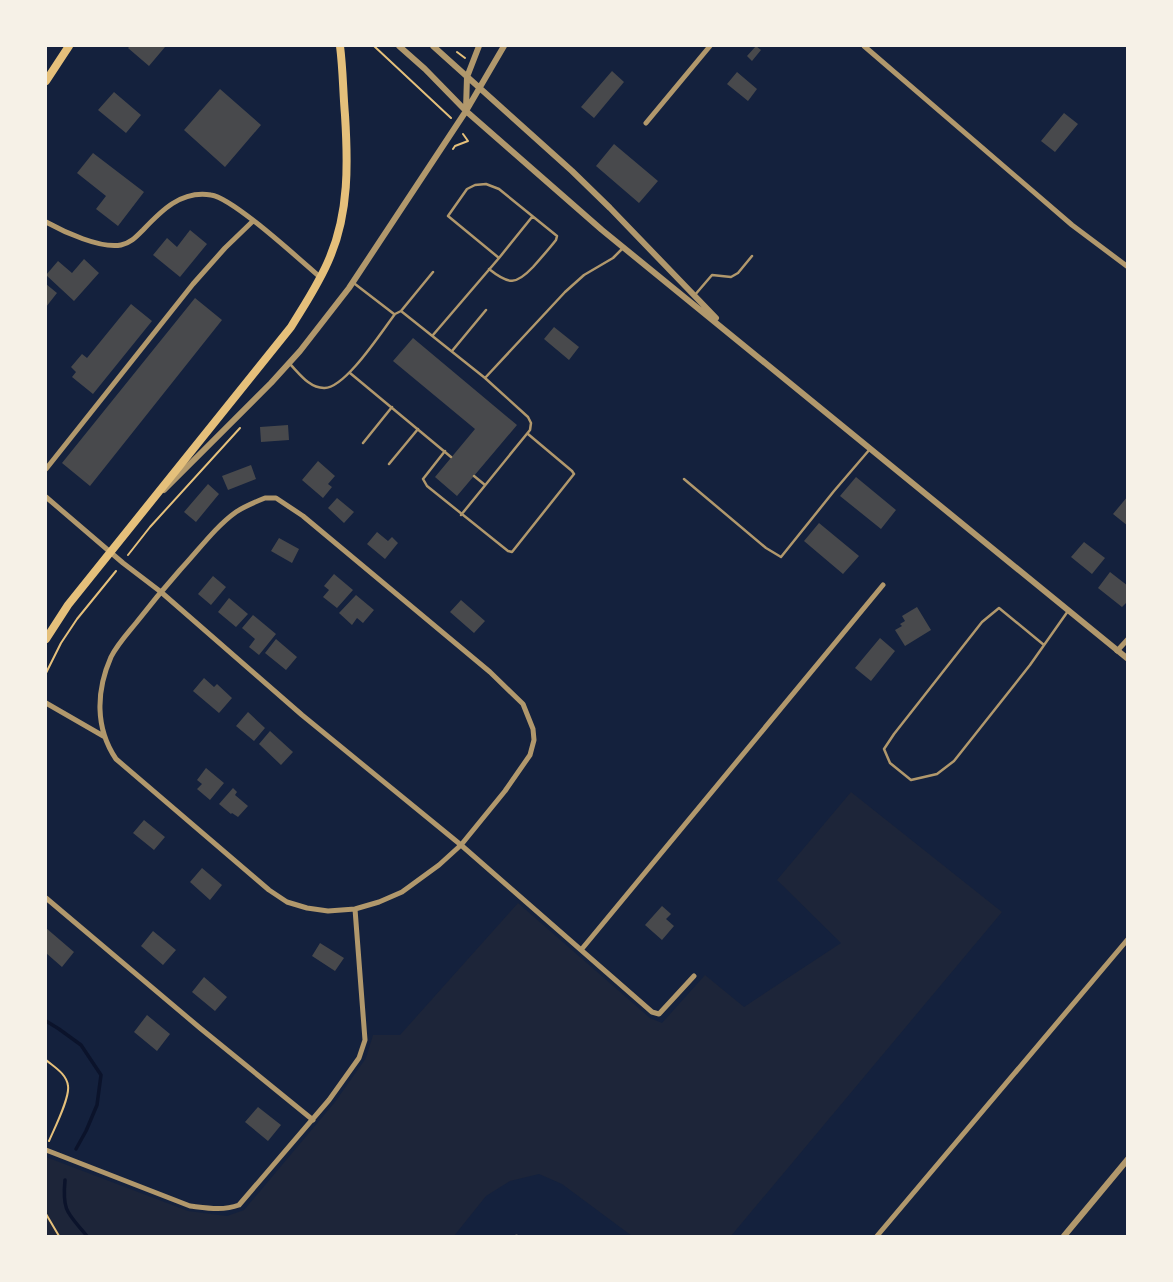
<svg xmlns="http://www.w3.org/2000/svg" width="1173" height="1282" font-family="'Open Sans',sans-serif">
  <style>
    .green { fill: #1d2539 }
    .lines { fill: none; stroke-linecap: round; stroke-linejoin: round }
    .stream { stroke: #0b132b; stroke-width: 3.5 }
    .building { fill: #48494c }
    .path { stroke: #e5c07b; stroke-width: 2 }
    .service { stroke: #b1986c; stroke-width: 2.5 }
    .minor { stroke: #b1986c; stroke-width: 5 }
    .tertiary { stroke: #b1986c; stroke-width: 6 }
    .trunk { stroke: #e5c07b; stroke-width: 8 }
  </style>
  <rect width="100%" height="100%" fill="#14213d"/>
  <!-- green -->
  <path class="green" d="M851,792L1002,912L731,1236H632L562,1184L539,1174L510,1181L486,1196L454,1236H46V1157L188,1211L227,1216L244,1210L335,1102L366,1058L373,1035H400L518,903L650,1018L662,1023L705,975L744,1007L841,943L777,880Z"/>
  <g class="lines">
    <!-- stream -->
    <path class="stream" d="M46,1021L59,1029L81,1045L101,1075L97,1105L86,1131L76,1149
      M65,1180C62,1212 68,1213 87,1236"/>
  </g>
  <!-- building -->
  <path class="building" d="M130,46H164L165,47L149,66L128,48Z
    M756,46L761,50L752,61L747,56Z
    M612,71L624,82L594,118L581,107Z
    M737,72L757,89L748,101L727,84Z
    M220,89L261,125L225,167L184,130Z
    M114,92L141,115L126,133L98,110Z
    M1064,113L1078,124L1055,152L1041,141Z
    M614,144L658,181L639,203L596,166Z
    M93,153L144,192L118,226L96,209L106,196L77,173Z
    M190,230L207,244L180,277L153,255L167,238L177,247Z
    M84,259L99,273L74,301L46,275L58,261L72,273Z
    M46,284L57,293L46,307Z
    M195,298L222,320L90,486L62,463Z
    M131,304L152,321L93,394L72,377L76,372L71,367L82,354L87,358Z
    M554,327L579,347L569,360L544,339Z
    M413,338L517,425L457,496L435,477L475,429L393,361Z
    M288,425L289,440L261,442L260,427Z
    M318,461L335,476L328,484L332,487L323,498L302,480Z
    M251,465L256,479L228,490L222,476Z
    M856,477L896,510L881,529L840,496Z
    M208,484L219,494L196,522L184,512Z
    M1128,496V526L1113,514Z
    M337,498L354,512L344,523L328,508Z
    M819,523L859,556L843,574L804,541Z
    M377,532L388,541L392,537L398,543L385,559L367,544Z
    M279,538L299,549L292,563L271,551Z
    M1084,542L1105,558L1092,574L1071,557Z
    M1110,572L1128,586V601L1122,607L1098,588Z
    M334,574L353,590L337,608L323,597L329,590L324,586Z
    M213,576L226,587L211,605L198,594Z
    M356,595L374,610L363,623L357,618L352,625L339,613Z
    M229,598L248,614L236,627L218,612Z
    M461,600L485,621L474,633L450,612Z
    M917,607L931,630L905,646L895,630L902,626L900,624L905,621L902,616Z
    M253,615L276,634L259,655L249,647L255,639L242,628Z
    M880,638L895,651L871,681L855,668Z
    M276,639L297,657L286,670L265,653Z
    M204,678L214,687L217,684L232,698L219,713L193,691Z
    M248,712L265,728L254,741L236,726Z
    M270,731L293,752L281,765L259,744Z
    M206,768L224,783L210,800L197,789L202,784L197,780Z
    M233,788L237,792L235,795L248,806L238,817L232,813L231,814L219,804Z
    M144,820L165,837L154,850L133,833Z
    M202,868L222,885L210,900L190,882Z
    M662,906L671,914L666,919L674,926L662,940L645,925Z
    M46,928L74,952L62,967L46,953Z
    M153,931L176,950L163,965L141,946Z
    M320,943L344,958L335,971L312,956Z
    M204,977L227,997L215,1011L192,992Z
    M147,1015L170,1034L157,1051L134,1032Z
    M258,1107L281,1125L268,1141L245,1122Z"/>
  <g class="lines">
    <!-- path -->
    <path class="path" d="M374,46L451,118
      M457,52L465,58
      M453,149L455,146L468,141L463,134
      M128,555L150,527L240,428
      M46,673L61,643L77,619L116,571
      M46,1060C54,1067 67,1074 68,1086C70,1098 54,1129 49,1141
      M46,1214L59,1236"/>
    <!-- service -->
    <path class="service" d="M499,258L532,217
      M355,284L394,314
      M694,296L712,275L731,277L738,273L752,256
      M401,311L433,272
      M433,335L499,258L448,216L467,189L475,185L486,184L499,189L557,236L556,240C549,249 541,258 533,267C516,285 509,285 489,269
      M452,351L486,310
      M289,363C299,373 309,388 324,388C345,389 382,331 395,314L401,311L485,378L528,417L531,423L530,430L461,515
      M350,373L451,457
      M485,378L565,292L584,275L613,258L622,249
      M363,443L392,407
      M445,451L423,479L427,486L508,551L512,552L574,474L572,471L528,434
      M389,464L418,429
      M474,476L485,485
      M684,479L766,548L781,557L834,491L870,449
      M1044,645L999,608L982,622L894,734L884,749L890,763L911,780L937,774L954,761L1030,665L1068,611
      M516,1236H517"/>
    <!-- minor -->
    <path class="minor" d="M864,46L1072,225L1128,267
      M646,123L710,46
      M46,222C64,232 101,249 121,245C131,243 137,236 143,230C161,211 181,190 211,195C233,198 300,260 321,278
      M46,469L193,284L225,248L253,221
      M46,497L123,563L161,592L302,715L461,845L652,1012L659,1014L694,976
      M265,498H276L303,516L490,672L523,704L533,729L534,740L530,755L505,791L461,845L439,865L402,892L379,902L355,909L328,911L307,908L287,902L269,890L116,759C95,728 96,691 111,657C117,645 127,634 136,623C150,605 165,587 180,570C198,551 215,527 236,512C245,506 255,502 265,498Z
      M1117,651L1128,639
      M46,703L105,737
      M46,898L200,1028L313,1120
      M581,950L883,585
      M46,1150L190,1206C207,1208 223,1211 239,1205L329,1100L359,1058L365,1040L355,909
      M877,1236L1128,939"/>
    <!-- tertiary -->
    <path class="tertiary" d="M399,46L425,69L466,111L602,230L1128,659
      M433,46L572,171L610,208L716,318
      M466,109L467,77L479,46
      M164,490L271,383L300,351L349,288L466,111L504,46
      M1064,1236L1128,1159"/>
    <!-- trunk -->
    <path class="trunk" d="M46,81L69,46
      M46,639L68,605L291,327C305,304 320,282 330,257C349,212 348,163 345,115C343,92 343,69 340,46"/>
  </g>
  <!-- border -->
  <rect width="1173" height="1282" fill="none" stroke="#f6f1e7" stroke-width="94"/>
</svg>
